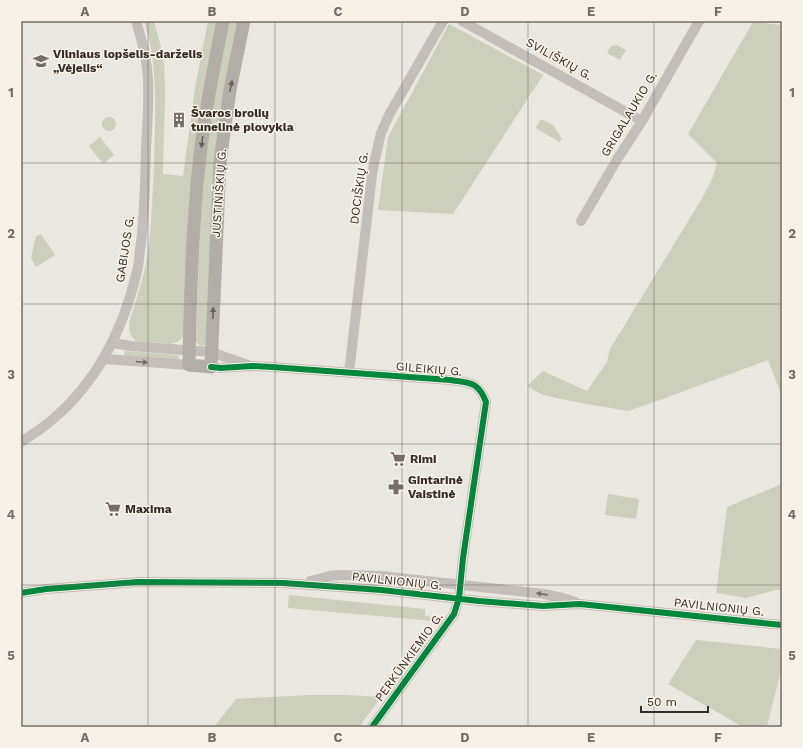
<svg xmlns="http://www.w3.org/2000/svg" width="803" height="748" font-family="'Work Sans',sans-serif">
  <style>
    .green { fill: #cbcfbb }
    .lines { fill: none; stroke-linecap: round; stroke-linejoin: round }
    .minor { stroke: #c3beb9; stroke-width: 10 }
    .major { stroke: #b3ada8; stroke-width: 13 }
    .cycleway-casing { stroke: #f8f1e7; stroke-width: 8 }
    .cycleway { stroke: #00873e; stroke-width: 6 }
    .oneway { fill: #67605b }
    .oneway2 { fill: #746e69 }
    .grid { fill: none; stroke: #746d68; stroke-width: 1; stroke-opacity: 0.55 }
    .labels { text-anchor: middle; dominant-baseline: central; stroke-width: 3; stroke-linejoin: round; paint-order: stroke }
    .poi-label { font-size: 12px; font-weight: bold; fill: #342c28; stroke: #f8f1e7; text-anchor: start }
    .street-label { font-size: 12px; fill: #342c28; stroke: #f8f1e7 }
    .neatline { fill: none; stroke: #746d68; stroke-width: 1.5 }
    .grid-label { font-size: 13px; text-anchor: middle; font-weight: bold; fill: #746d68 }
  </style>
  <rect width="100%" height="100%" fill="#eae6e0"/>
  <!-- green -->
  <path class="green" d="M144,21H154L161,47L164,63L165,96L163,174L183,176L195,88L208,21H218L183,337C179,341 176,343 170,344L136,341C130,336 129,330 129,323C136,301 143,280 147,258C152,228 152,197 154,167C155,122 159,63 144,21Z
    M229,21H240L207,343C203,347 199,347 196,341L200,232L206,148Z
    M753,22L782,25V397L768,360L657,401L628,411L581,403L543,395L527,386L543,371L587,391L607,362L610,349L704,195L713,177L717,163L688,134Z
    M449,24L543,75L453,214L378,210L388,137Z
    M617,45L626,50L620,60L607,53L611,46Z
    M102 124a7 7 0 1 1 14 0a7 7 0 1 1-14 0Z
    M541,119L553,125L562,139L559,142L536,128Z
    M100,137L114,155L103,164L89,146Z
    M41,234L55,255L36,267L31,258L36,236Z
    M125,351L177,355H178L179,357L177,360L126,356L124,354Z
    M782,484V590H776L746,598L716,593L727,507Z
    M608,494L639,499L636,519L605,515Z
    M289,595L425,609V616L433,617L434,621L288,608Z
    M696,640L782,649V666L767,727H743L668,684Z
    M307,695H347L381,697L359,727H214L236,699Z"/>
  <g class="lines">
    <!-- minor -->
    <path class="minor" d="M462,21L642,121
      M581,221L618,158L642,121L699,21
      M112,343L131,346L211,352L248,365
      M104,359L189,365
      M211,367L221,368L252,366L272,367L450,380C469,383 478,381 486,402L463,558L459,598L454,614L372,727
      M349,373L372,175L375,159L381,133L389,115L443,21
      M21,442C32,435 43,428 53,419C98,381 124,327 137,271C139,264 139,257 140,250C145,217 145,183 146,150C147,127 149,103 148,80C147,60 142,40 136,21
      M310,581L330,576L341,575L381,576L544,594L563,598L575,602
      M21,593L46,589L138,582L283,583L381,590L479,601L543,606L580,604L782,625"/>
    <!-- major -->
    <path class="major" d="M223,21C213,72 203,122 198,174C192,237 190,302 189,365L211,367L220,162L230,90L244,21"/>
    <defs>
      <path id="cycleway" d="M211,367L221,368L252,366L272,367L450,380C469,383 478,381 486,402L463,558L459,598L454,614L372,727
        M21,593L46,589L138,582L283,583L381,590L479,601L543,606L580,604L782,625"/>
    </defs>
    <!-- cycleway casing -->
    <use href="#cycleway" class="cycleway-casing"/>
    <!-- cycleway -->
    <use href="#cycleway" class="cycleway"/>
  </g>
  <!-- one-way arrows -->
  <defs><path id="oneway-solid" d="M-6-.8H1V-3.2L6.5 0L1 3.2V.8H-6Z"/></defs>
  <g class="oneway">
    <use href="#oneway-solid" transform="translate(231 86) rotate(-79)"/>
    <use href="#oneway-solid" transform="translate(202 142) rotate(97)"/>
    <use href="#oneway-solid" transform="translate(213 313) rotate(-88)"/>
  </g>
  <g class="oneway2">
    <use href="#oneway-solid" transform="translate(142 362) rotate(4)"/>
    <use href="#oneway-solid" transform="translate(542 594) rotate(-172)"/>
  </g>
  <!-- grid -->
  <path class="grid" d="M148,21V727M275,21V727M402,21V727M528,21V727M654,21V727M21,163H782M21,304H782M21,444H782M21,585H782"/>
  <!-- icons -->
  <defs>
    <symbol id="school-bare" viewBox="-9 -9 18 18"><path d="M0-5L7-2L0 1L-7-2ZM-4 1L0 2.5L4 1V4Q0 6-4 4Z" fill="#746d68" stroke="#f8f1e7" stroke-width="2.5" paint-order="stroke"/></symbol>
    <symbol id="building-bare" viewBox="-9 -9 18 18"><path d="M-4-6H4V6H1V3H-1V6H-4ZM-2.5-4.3h1.7v1.8h-1.7ZM.8-4.3h1.7v1.8H.8ZM-2.5-1h1.7V.8h-1.7ZM.8-1h1.7V.8H.8Z" fill="#746d68" stroke="#f8f1e7" stroke-width="2.5" paint-order="stroke"/></symbol>
    <symbol id="supermarket-bare" viewBox="-9 -9 18 18"><path d="M-6-5.5h2.5l.6 2H6L4.5 2H-2.5L-4.4-4H-6ZM-1.5 3.2a1.3 1.3 0 1 0 .1 0ZM3 3.2a1.3 1.3 0 1 0 .1 0Z" fill="#746d68" stroke="#f8f1e7" stroke-width="2.5" paint-order="stroke"/></symbol>
    <symbol id="pharmacy-bare" viewBox="-9 -9 18 18"><path d="M-2-6h4v4h4v4h-4v4h-4v-4h-4v-4h4Z" fill="#746d68" stroke="#f8f1e7" stroke-width="2.5" paint-order="stroke"/></symbol>
  </defs>
  <g fill-rule="evenodd">
    <use href="#school-bare" x="30" y="50" width="22" height="22"/>
    <use href="#building-bare" x="168" y="109" width="22" height="22"/>
    <use href="#supermarket-bare" x="387" y="448" width="22" height="22"/>
    <use href="#pharmacy-bare" x="385" y="476" width="22" height="22"/>
    <use href="#supermarket-bare" x="102" y="498" width="22" height="22"/>
  </g>
  <g class="labels">
    <!-- poi labels -->
    <g class="poi-label">
      <text x="53" y="54">Vilniaus lopšelis-darželis<tspan x="53" dy="14">„Vėjelis“</tspan></text>
      <text x="191" y="113">Švaros brolių<tspan x="191" dy="14">tunelinė plovykla</tspan></text>
      <text x="410" y="459">Rimi</text>
      <text x="408" y="480">Gintarinė<tspan x="408" dy="14">Vaistinė</tspan></text>
      <text x="125" y="509">Maxima</text>
    </g>
    <!-- street labels -->
    <g class="street-label">
      <text transform="translate(559 59) rotate(29)">SVILIŠKIŲ G.</text>
      <text transform="translate(629 114) rotate(-59)">GRIGALAUKIO G.</text>
      <text transform="translate(359 188) rotate(-82)">DOCIŠKIŲ G.</text>
      <text transform="translate(219 193) rotate(-86)">JUSTINIŠKIŲ G.</text>
      <text transform="translate(125 249) rotate(-81)">GABIJOS G.</text>
      <text transform="translate(429 369) rotate(5)">GILEIKIŲ G.</text>
      <text transform="translate(397 581) rotate(6)">PAVILNIONIŲ G.</text>
      <text transform="translate(719 607) rotate(6)">PAVILNIONIŲ G.</text>
      <text transform="translate(409 657) rotate(-54)">PERKŪNKIEMIO G.</text>
    </g>
  </g>
  <!-- border -->
  <rect width="803" height="748" fill="none" stroke="#f8f1e7" stroke-width="44"/>
  <!-- scale -->
  <path d="M641 706v6h67v-6" fill="none" stroke="#342c28" stroke-width="2"/>
  <text x="647" y="706" font-size="12" fill="#342c28" stroke="#f8f1e7" stroke-width="3" paint-order="stroke">50 m</text>
  <rect x="22" y="22" width="759" height="704" class="neatline"/>
  <g class="grid-label">
    <text x="85" y="16">A</text>
    <text x="212" y="16">B</text>
    <text x="338" y="16">C</text>
    <text x="465" y="16">D</text>
    <text x="591" y="16">E</text>
    <text x="718" y="16">F</text>
    <text x="11" y="97">1</text>
    <text x="792" y="97">1</text>
    <text x="11" y="238">2</text>
    <text x="792" y="238">2</text>
    <text x="11" y="379">3</text>
    <text x="792" y="379">3</text>
    <text x="11" y="519">4</text>
    <text x="792" y="519">4</text>
    <text x="11" y="660">5</text>
    <text x="792" y="660">5</text>
    <text x="85" y="742">A</text>
    <text x="212" y="742">B</text>
    <text x="338" y="742">C</text>
    <text x="465" y="742">D</text>
    <text x="591" y="742">E</text>
    <text x="718" y="742">F</text>
  </g>
</svg>
